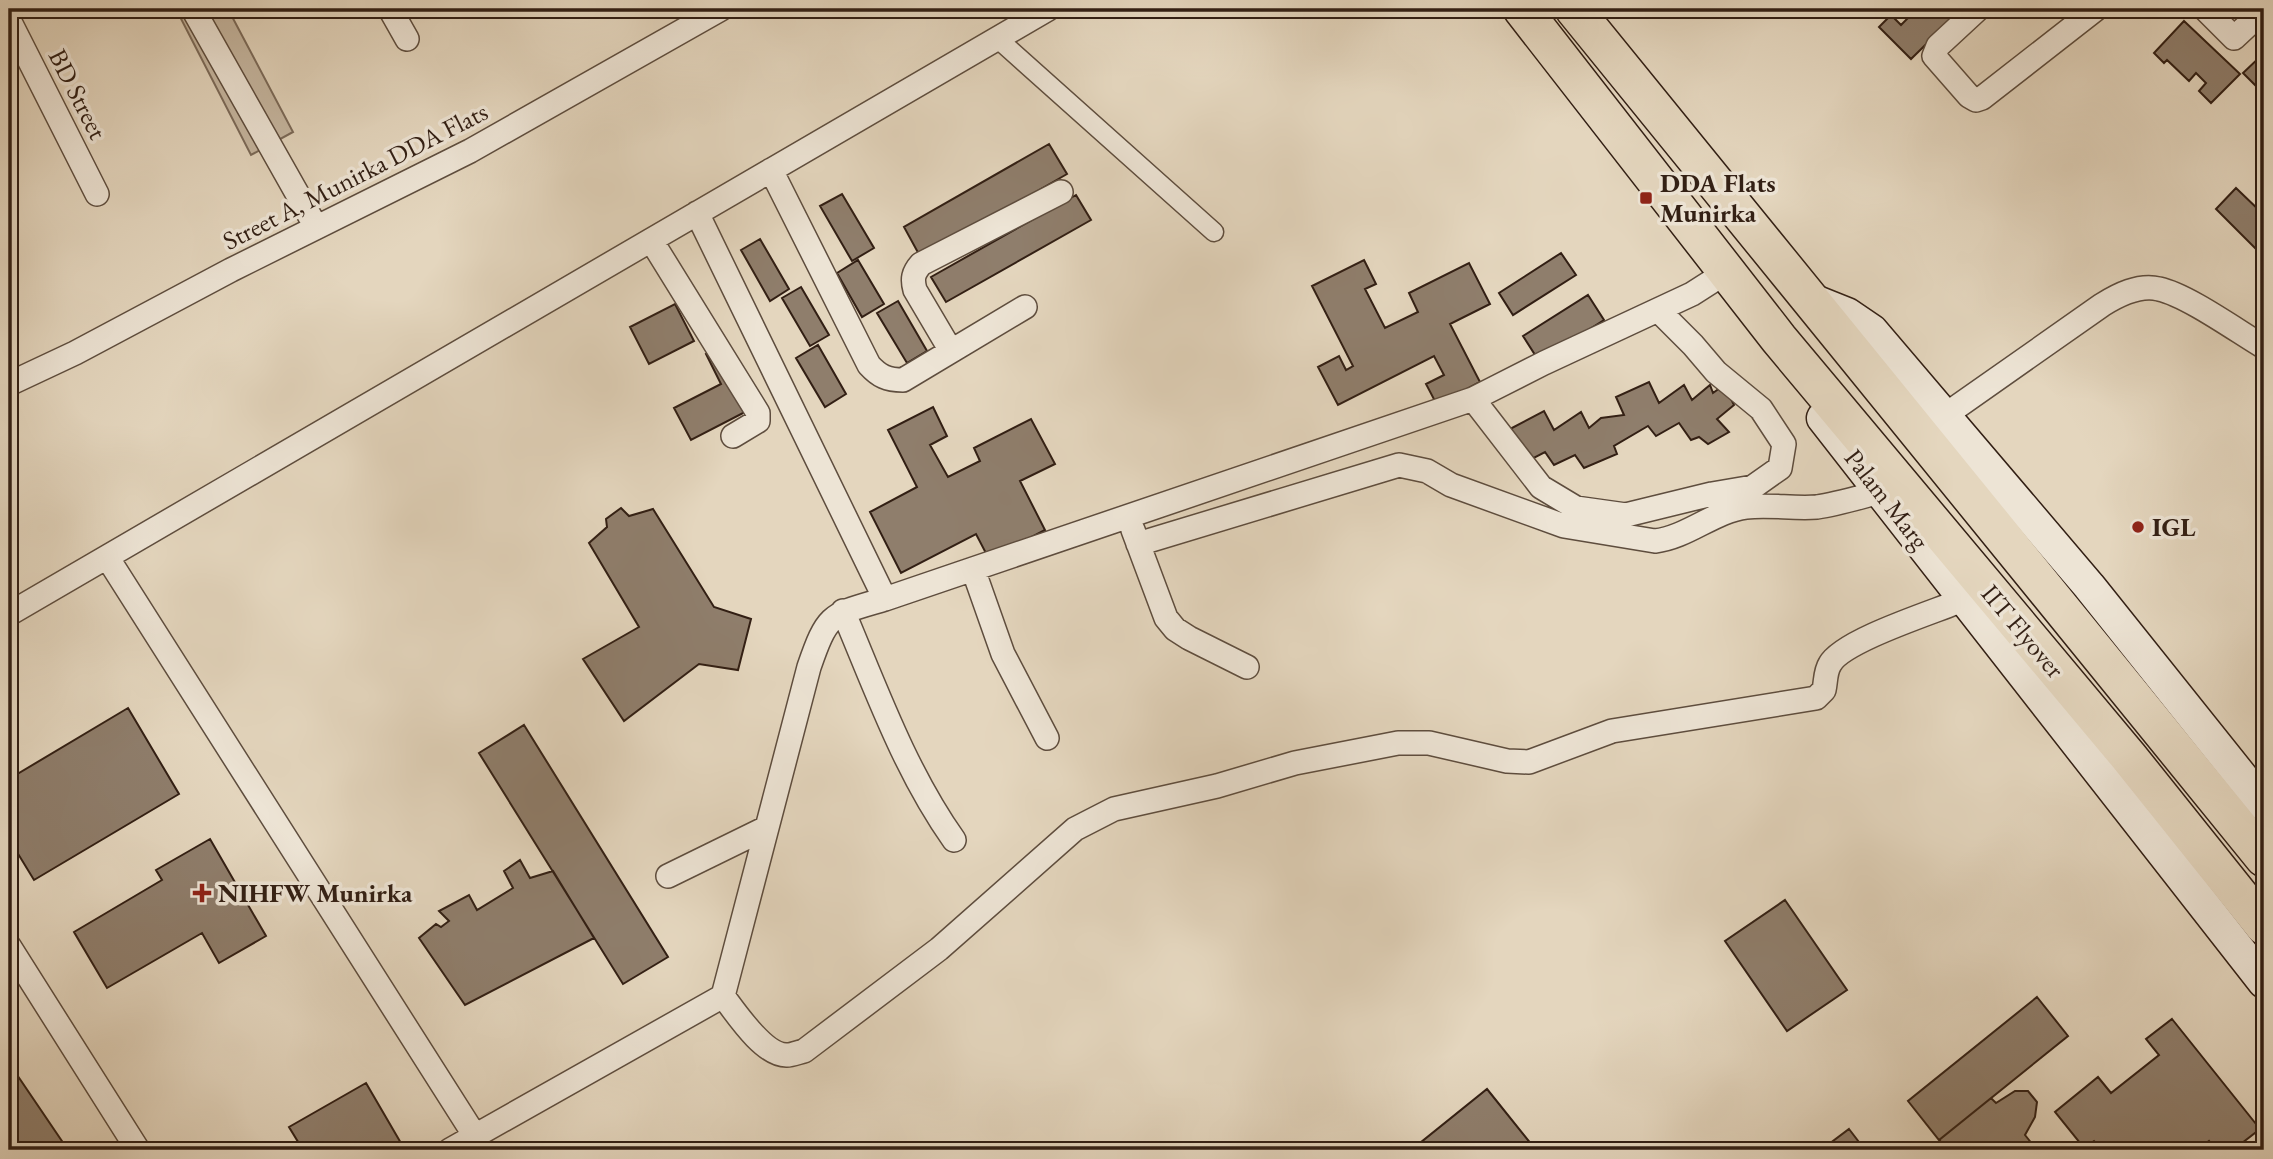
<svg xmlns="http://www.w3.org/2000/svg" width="2273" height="1159" font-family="'EB Garamond',serif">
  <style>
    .green { fill: #c6b7a1; stroke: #7c6b5a; stroke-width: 2 }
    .building { fill: #8f7e6c; stroke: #321f14; stroke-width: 2 }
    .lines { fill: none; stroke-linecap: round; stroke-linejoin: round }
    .pedestrian-casing { stroke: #5e4d3e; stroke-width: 21 }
    .minor-casing { stroke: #5e4d3e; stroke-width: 26 }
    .secondary-casing { stroke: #321f14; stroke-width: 35 }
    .primary-casing { stroke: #321f14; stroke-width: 40 }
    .pedestrian { stroke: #ede4d5; stroke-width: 18 }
    .minor { stroke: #ede4d5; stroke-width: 23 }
    .secondary { stroke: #ede4d5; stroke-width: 32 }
    .primary { stroke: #e4d6be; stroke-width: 37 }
    .poi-dot { fill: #8f2418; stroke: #ede4d5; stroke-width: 2.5 }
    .labels { text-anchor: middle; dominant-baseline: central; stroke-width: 7; stroke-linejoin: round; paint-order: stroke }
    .street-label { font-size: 26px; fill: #321f14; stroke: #ede4d5 }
    .poi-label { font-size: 26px; font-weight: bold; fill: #321f14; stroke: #ede4d5; text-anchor: start }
  </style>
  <rect width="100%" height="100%" fill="#e4d6be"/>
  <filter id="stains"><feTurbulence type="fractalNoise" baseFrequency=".00286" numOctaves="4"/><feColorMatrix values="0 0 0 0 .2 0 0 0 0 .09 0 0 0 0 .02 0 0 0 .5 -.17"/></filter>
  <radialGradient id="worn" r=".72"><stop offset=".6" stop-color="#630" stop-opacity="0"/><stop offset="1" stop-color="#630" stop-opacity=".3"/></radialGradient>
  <!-- green -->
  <path class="green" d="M176,9H228L293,132L251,155Z"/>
  <!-- building -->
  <path class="building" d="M1901,9H1962L1911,59L1879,27L1891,15L1901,25L1908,18Z
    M2184,21L2240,74L2211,103L2199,91L2206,83L2196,73L2189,81L2167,60L2164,63L2154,53Z
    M2264,53V94L2243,73Z
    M1049,144L1067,174L921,258L904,227Z
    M2236,188L2264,215V257L2216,209Z
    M842,194L874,248L852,261L820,206Z
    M1076,195L1091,220L946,302L931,277Z
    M760,239L789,289L770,301L741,250Z
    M1561,253L1576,275L1513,315L1499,293Z
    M858,260L884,304L862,317L837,273Z
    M1364,260L1376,284L1365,289L1385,328L1418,312L1409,293L1469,263L1490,304L1450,324L1480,382L1437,405L1426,384L1444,375L1434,356L1338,405L1318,367L1339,356L1346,370L1353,366L1312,286Z
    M801,287L829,335L810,346L782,298Z
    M1588,295L1604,320L1539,361L1523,336Z
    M898,301L927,351L907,363L877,313Z
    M675,304L694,341L649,364L630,327Z
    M818,345L846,394L825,407L796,358Z
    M715,350L747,411L691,440L674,408L721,384L706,354Z
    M1649,382L1659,403L1684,385L1692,400L1710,385L1713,393L1724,385L1734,405L1717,419L1729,432L1708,444L1699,437L1691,440L1679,423L1656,436L1648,426L1614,446L1617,454L1584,468L1575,455L1554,465L1545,452L1526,462L1510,429L1544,411L1554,430L1581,412L1589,428L1601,418L1624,415L1616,397Z
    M933,407L947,436L930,445L948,477L980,461L974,448L1031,419L1055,464L1020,481L1045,530L989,559L976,534L901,573L870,512L917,487L888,430Z
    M621,508L629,516L653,509L714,607L751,619L738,670L699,664L624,721L583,659L639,627L589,543L607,527L606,519Z
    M128,708L179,794L34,880L9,839V779Z
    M524,725L668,957L623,984L479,753Z
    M210,839L266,936L219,963L202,933L107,988L74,932L162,880L156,870Z
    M520,860L530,878L553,871L594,938L465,1005L419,938L436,924L441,927L449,921L439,911L469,895L477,910L513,888L504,871Z
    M1785,900L1847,990L1787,1031L1725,941Z
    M2037,997L2068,1036L1939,1140L1908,1101Z
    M2172,1019L2260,1129L2233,1150H2216L2209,1141L2197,1150H2102L2094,1141L2084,1148L2055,1112L2098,1077L2111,1093L2159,1055L2146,1039Z
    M9,1063L68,1150H9Z
    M366,1083L405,1150H303L289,1127Z
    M1487,1089L1536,1150H1426L1420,1143Z
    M2015,1091H2028L2037,1102L2035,1117L2025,1135L2037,1150H1949L1939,1140L1991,1098L1996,1103Z
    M1849,1129L1865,1150H1821Z"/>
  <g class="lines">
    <defs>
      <path id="pedestrian" d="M998,39L1214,232"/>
      <path id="minor" d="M193,9L316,227
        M390,9L407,39
        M1978,9L1938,46L1934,56L1969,96L1976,100L1982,98L2096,9
        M2205,9L2234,38L2264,10
        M9,20L97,194
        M771,170L869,365C879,376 887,380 903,380L1025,307
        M697,213L885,599
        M651,240L758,413V421L733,436
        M951,351L915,290C912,279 913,273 921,264L1061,192
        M9,384L75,353L231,270L470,151L721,9
        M1473,399L1541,487L1576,508L1626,515L1712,494L1753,487L1780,468L1784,444L1761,409L1716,372L1693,345L1658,310
        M1944,416L2102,305C2118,295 2139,284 2159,289C2187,295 2237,331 2264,347
        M1133,530L1166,618L1175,629L1189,638L1247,667
        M1138,544L1399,465L1427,471L1451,485L1564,526L1655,541C1688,537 1714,511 1746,507C1769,504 1793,509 1817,507C1838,504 1860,497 1880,492
        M107,557L475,1136
        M973,569L1003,654L1047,738
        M843,611C876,689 905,771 954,840
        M9,614L1048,9
        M668,876L766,828
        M9,946L138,1150
        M723,996C736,1013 764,1056 787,1055C792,1055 799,1052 804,1051L939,949L1075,829L1114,809L1217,786L1295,763L1398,743H1429L1507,761L1529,762L1612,731L1816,698L1824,690C1826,681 1825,672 1830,664C1843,640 1937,611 1965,599
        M450,1150L723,996L809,667C828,612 831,615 885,599L1473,399L1544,363L1692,294L1728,271"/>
      <path id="secondary" d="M1812,300L1847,314L1872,331L2089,586L2264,805
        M1823,418L2264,982"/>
      <path id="primary" d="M1522,9L1779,339L2128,756L2264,926
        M1574,9L2264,858"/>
    </defs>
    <!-- pedestrian casing -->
    <use href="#pedestrian" class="pedestrian-casing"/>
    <!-- minor casing -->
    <use href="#minor" class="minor-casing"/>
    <!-- secondary casing -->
    <use href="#secondary" class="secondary-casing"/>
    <!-- primary casing -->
    <use href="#primary" class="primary-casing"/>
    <!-- pedestrian -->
    <use href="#pedestrian" class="pedestrian"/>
    <!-- minor -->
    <use href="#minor" class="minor"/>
    <!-- secondary -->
    <use href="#secondary" class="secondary"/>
    <!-- primary -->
    <use href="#primary" class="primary"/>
  </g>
  <!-- markers -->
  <g class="poi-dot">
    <rect x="1639" y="191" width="14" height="14" rx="3.5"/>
    <circle cx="2138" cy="527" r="7"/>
    <path d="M198.5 882.5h7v7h7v7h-7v7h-7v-7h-7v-7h7z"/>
  </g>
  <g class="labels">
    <!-- street labels -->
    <g class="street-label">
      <text transform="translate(78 94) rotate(63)">BD Street</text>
      <text transform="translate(355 176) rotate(-27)">Street A, Munirka DDA Flats</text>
      <text transform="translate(1887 499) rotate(52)">Palam Marg</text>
      <text transform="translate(2023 631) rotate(50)">IIT Flyover</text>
    </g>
    <!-- poi labels -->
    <g class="poi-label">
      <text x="1660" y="183">DDA Flats<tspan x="1660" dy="30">Munirka</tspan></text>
      <text x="2152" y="527">IGL</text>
      <text x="218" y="893">NIHFW Munirka</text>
    </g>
  </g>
  <!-- margin -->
  <rect width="2273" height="1159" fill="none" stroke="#e4d6be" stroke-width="35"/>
  <rect x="10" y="10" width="2252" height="1138" fill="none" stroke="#321f14" stroke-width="3.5"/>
  <rect x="18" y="18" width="2238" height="1124" fill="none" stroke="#321f14" stroke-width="2"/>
  <rect width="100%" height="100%" filter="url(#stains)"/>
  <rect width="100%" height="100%" fill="url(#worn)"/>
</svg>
